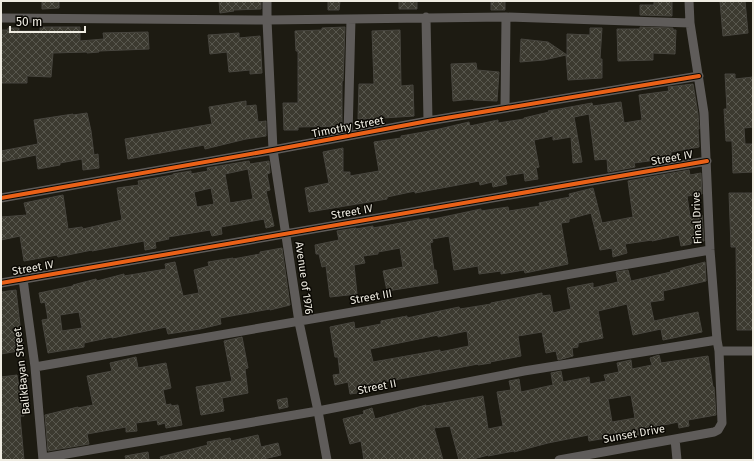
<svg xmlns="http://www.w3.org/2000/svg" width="754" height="461" font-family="'Fira Sans',sans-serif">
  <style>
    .building { fill: url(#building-cross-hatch); stroke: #47453e; fill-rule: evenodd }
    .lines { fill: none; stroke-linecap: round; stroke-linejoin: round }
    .street { stroke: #5f5c5a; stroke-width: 9 }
    .cycleway-casing { stroke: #0a0803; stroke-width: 6 }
    .cycleway { stroke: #ea6118; stroke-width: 4 }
    .labels { text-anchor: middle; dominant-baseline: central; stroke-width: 3; stroke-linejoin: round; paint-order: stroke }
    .street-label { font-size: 11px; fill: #efece2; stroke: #0a0803 }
  </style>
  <defs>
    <pattern id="building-cross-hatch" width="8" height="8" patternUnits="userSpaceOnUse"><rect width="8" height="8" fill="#3c3a30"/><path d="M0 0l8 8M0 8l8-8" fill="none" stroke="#58574e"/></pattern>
  </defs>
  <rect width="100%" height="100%" fill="#1d1b12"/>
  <!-- building -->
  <path class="building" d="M42,1H59V8L42,9Z
    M219,1H261V9L233,10L234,11L220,13Z
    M328,1H340L339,10H328Z
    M399,1H417V9H399Z
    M491,1H505V10H491Z
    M654,1H672V16L640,15V5H654Z
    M720,1H745L748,33L723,36Z
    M40,27H80V41L104,39L103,33L148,32L149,49L99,51V52L87,53V52L53,53L51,77L27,76V83H1V30H8V28H19V31H40Z
    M345,27L343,81H342V126L298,127V130H284L283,103H298V51H296L295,31L322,30V28Z
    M640,27L673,28V30H676L675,54L653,53V60L618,61L617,29H640Z
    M590,28H602L600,59H602V78L568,80L566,55L544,60L520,62L521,39L548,42L567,55V34L590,35Z
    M400,30L401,86L413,85L414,116L383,118V119H358L359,84H374L372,31Z
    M239,33V38L260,36L262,73L250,74V70L229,72L227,52L210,54L208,35Z
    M476,63L477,70L499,72L497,101L473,100V99L453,101L451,64Z
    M725,74H735V79L753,77V127L744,128L745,144H753V172L733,173L732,141H726L724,109H727Z
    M693,84L698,114L699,129H698L699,147L671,152V158L634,163L635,167L608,172L607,159L595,160L589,114L574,117L582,162L573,163L571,137L553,140V136L534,140L539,167L536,168L538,179L525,181L524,173L505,176L507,184L493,187L492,182L480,185L479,181L474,182L415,193V191L387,197V199L309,212L305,188L329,183L323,152L343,148V172H350V176L379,171L374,142L401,138V136L435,130L469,122L470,126L498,120V123L524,119V118L549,112L548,111L592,103L593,106L621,102L624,123L642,120L639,95L669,91L668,87Z
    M246,101V106L256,105L258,122L266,121V136L246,139L205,149L204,145L128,159L125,139L212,124L209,107Z
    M87,113L91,131L94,155L98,154L99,168L83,170L82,159L60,163V165L38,169L36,155L1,162V151L38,144L34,120L73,114V115Z
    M249,161L250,164L269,161L270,173L267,174L270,190L266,191L274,226L266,228L264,219L221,227L222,234L212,236L210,230L168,237L169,239L155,242L156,248L145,250L144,241L92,251V250L58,257L57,255L24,261L20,236L1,240V217L27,215L24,203L63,195L68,229L82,227L83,229L122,220L117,188L139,185L138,181L173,175V174L191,171V174L208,171L207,168ZM248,169L253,199L230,203L225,174ZM211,188L214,204L197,207L194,192Z
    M689,170L690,175L701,173L702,194L687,196L690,217L702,215L704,241L691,243V244L681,246L679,235L652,241V240L625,244L627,253L613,257L612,248L600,250L591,213L569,219V222L561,223L568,264L525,273L524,270L501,274V271L479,274L478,266L454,270L449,236L432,239L433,242L430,243L434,270H436L438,283L387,291L383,271L403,267L400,248L378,252V254L363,256L365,263L354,265L357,294L330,297L326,266L322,267L319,254H316L315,245L339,240L337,231L356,228V229L373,226V228L429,218V220L481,209V211L508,207L509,211L540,206L539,203L570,197L569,194L593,188L602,223L633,217L628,181Z
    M729,193H753V330H737L736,247H731Z
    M282,248L290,305L270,310V309L220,318L221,324L200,329L168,334L166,327L112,338V337L84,343V347L48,353L42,320L48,319L45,302L41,303L39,293L73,286V285L96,279L97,281L124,274V276L166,269L165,264L175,262L183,296L199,293L194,270L209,266L208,262L233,258V259L260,254V252ZM79,312L82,328L62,331L60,315Z
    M705,262L706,281L663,291L664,300L650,302L654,321L698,312L702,332L663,340L661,329L633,335L627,304L598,311L603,338L578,343V347L572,348L573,356L558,360L556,351L546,353L542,332L518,336L521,356L490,362L491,363L478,365V364L363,386L364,392L350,394L348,382L335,385L333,375L340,374L338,357H335L330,327L354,322L355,329L381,324V321L407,316V318L459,307L460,309L491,304V303L542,293V296L550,295L553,313L571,309L567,288L593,283V288L618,282L616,272L628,270L631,281L671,272L670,271ZM467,331L469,346L440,352V350L373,362L370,349L438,335V337Z
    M16,290L20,325L24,350L1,354V292Z
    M242,337L248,368L245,369L248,393L222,398L224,411L201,415L196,387L232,381L224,341Z
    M659,355L661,363L708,356L713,387H714L716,415L688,420L689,426L679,428L678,422L669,424L638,429L639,435L619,438L618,436L589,441L588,435L548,443L514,452V451L488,456V455L470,460H459L450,426L434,428L443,460H364L361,441L350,444L343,419L364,414L363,411L372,408L375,419L426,405V406L483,396L488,429L503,426L497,392L511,390L509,381L519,379L521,392L553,385L551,373L561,371L563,382L589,377L590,384L606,381L604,375L619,372L617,363L631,360L632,369L652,365L650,358ZM631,395L635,418L612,422L608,399Z
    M136,357L138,368L166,363L171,388L163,390L166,405L171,404V406L178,405L182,425L166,428L165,423L158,425L157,420L136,423L137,431L126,432V427L87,434L89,444L48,451L45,415L78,407V408L93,405L87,376L112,371L110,363Z
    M17,375L24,416H20L24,460H1V377Z
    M287,398L288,407L279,409L277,400Z
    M258,435L261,447L278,443L281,455L259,460H161L160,457L208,445L207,442L230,438L231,441Z
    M148,452L149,460H126L125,456Z"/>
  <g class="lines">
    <!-- street -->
    <path class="street" d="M267,1V20L273,150L299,322L318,411L327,460
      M426,17L428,121
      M1,18L267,20L506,17L690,23
      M505,108L506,17
      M348,136L351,19
      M1,198L273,150L428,121L699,76
      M23,279L35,367L43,460
      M1,283L707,161
      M719,351H753
      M35,367L710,250
      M675,439L677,460
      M43,458L318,411L524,371L717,340
      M559,460L714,432L718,430L722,423L719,351L717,340L710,250L704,113L690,23L689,1"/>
    <defs>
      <path id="cycleway" d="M1,198L273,150L428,121L699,76
        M1,283L707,161"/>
    </defs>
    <!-- cycleway casing -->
    <use href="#cycleway" class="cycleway-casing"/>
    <!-- cycleway -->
    <use href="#cycleway" class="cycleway"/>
  </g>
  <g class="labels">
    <!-- street labels -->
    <g class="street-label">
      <text transform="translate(348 127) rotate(-11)">Timothy Street</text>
      <text transform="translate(672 158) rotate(-10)">Street IV</text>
      <text transform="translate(352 212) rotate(-10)">Street IV</text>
      <text transform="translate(697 218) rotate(-92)">Final Drive</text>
      <text transform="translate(33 268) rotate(-10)">Street IV</text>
      <text transform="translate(304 278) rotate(82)">Avenue of 1976</text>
      <text transform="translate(371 297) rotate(-10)">Street III</text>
      <text transform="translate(22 371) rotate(-96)">BalikBayan Street</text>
      <text transform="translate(377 387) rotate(-11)">Street II</text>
      <text transform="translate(634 434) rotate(-10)">Sunset Drive</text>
    </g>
  </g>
  <!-- border -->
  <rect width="754" height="461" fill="none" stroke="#efece2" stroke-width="4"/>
  <!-- scale -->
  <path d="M10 26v6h75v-6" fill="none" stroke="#efece2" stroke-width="2"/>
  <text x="16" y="26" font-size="12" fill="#efece2" stroke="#0a0803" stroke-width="3" paint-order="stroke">50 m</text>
</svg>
